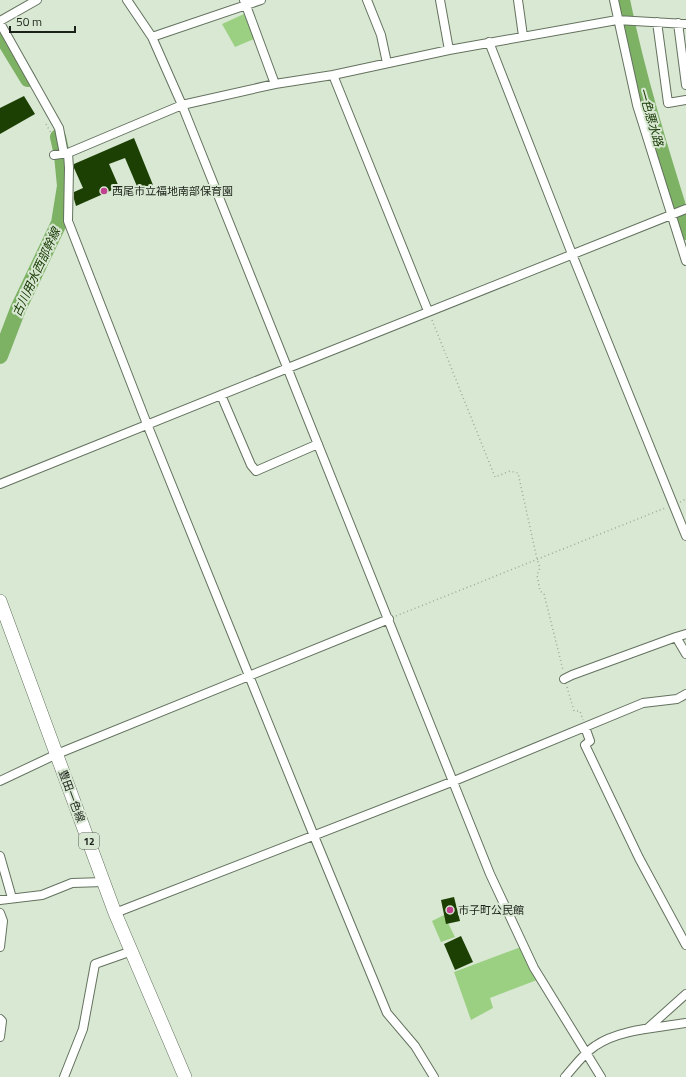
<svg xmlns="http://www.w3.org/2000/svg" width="686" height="1077" font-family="'Titillium Web','Noto Sans JP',sans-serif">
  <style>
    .green { fill: #9bd083 }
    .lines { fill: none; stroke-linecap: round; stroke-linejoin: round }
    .river { stroke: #7db164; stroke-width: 16 }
    .building { fill: #1c4004 }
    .street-casing { stroke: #64725f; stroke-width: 10 }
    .primary-casing { stroke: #64725f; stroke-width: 14 }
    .path { stroke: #9eaa99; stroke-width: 1.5; stroke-dasharray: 1 3; stroke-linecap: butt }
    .street { stroke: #fff; stroke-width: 8 }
    .primary { stroke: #fff; stroke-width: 13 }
    .poi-dot { fill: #bf418f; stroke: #d8e8d2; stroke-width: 1.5 }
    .labels { text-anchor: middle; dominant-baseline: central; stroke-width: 4; stroke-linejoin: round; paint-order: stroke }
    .shield { fill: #d8e8d2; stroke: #545d51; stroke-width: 1 }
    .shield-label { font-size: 10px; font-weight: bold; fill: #1c211a }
    .poi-label { font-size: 11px; fill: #1c211a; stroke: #d8e8d2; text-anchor: start }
    .street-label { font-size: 11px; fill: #1c211a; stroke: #d8e8d2 }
    .water-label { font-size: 12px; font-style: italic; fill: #143600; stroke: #d8e8d2 }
  </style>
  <rect width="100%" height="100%" fill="#d8e8d2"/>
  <!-- green -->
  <path class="green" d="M244,14L254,39L235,47L222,24Z
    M444,915L455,937L441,942L432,921Z
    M521,947L537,980L490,998L493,1008L471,1020L454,972Z"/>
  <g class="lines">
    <!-- river -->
    <path class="river" d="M622,0C638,79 662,155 686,232
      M0,33L28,79
      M0,356L18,309L59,223L65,186L62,155L58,137"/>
  </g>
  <!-- building -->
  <path class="building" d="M24,96L35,114L0,134V108Z
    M134,138L153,185L139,191L125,158L109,164L119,187L76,206L74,199V192L83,188L74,168V164Z
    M454,897L460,921L446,924L441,900Z
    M461,936L473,962L455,970L444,944Z"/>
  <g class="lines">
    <defs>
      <path id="street" d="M127,0L152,37L182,105L490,874L534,968L601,1077
        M244,0L275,84
        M367,0L381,35L387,63
        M440,0L449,50
        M518,0L523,36
        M614,0L637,105L686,261
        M0,21L37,0
        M657,22L668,103L686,100
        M0,23L59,128L64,154
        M678,23L686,85
        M152,37L261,0
        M489,42L572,254L686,536
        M333,75L428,311
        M68,153L69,168L68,221L147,424L314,836L387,1013L415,1046L434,1077
        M54,155L68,153L182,105L275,84L333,75L449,50L617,20L686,24
        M221,395L251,465L256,471L318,444
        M0,484L288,368L686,209
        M686,634L676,637L686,654
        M564,679L572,675L676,637
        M585,727L590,741L585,745L639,858L686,945
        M0,781L57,754L389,619
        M0,856L12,898
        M0,900L42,895L72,883L104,882
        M0,913L3,921L0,947
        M115,913L454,781L643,703L677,699L686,694
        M0,1019L2,1021L0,1037
        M648,1028L686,994
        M64,1077L83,1029L95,964L132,951
        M565,1077C574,1067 583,1054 595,1046C619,1029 657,1028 686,1023"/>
      <path id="primary" d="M0,601L115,913L185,1077"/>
    </defs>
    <!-- street casing -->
    <use href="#street" class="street-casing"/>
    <!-- primary casing -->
    <use href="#primary" class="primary-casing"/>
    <!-- path -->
    <path class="path" d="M46,124L51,133
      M432,320L495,477L510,471L518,473L537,559L540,568L537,575L540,591L544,594L563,670
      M680,502L686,499
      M396,616L665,508
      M567,687L574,711H580L583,720"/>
    <!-- street -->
    <use href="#street" class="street"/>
    <!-- primary -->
    <use href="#primary" class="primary"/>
  </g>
  <!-- markers -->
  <g class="poi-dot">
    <circle cx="104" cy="191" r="4"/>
    <circle cx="450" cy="910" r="4"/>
  </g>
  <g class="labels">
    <!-- shield labels -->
    <rect class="shield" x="79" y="833" width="20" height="16" rx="3"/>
    <g class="shield-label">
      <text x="89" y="841">12</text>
    </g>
    <!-- poi labels -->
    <g class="poi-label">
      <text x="112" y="191">西尾市立福地南部保育園</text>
      <text x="458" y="910">市子町公民館</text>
    </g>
    <!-- street labels -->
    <g class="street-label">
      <text transform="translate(72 796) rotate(70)">豊田一色線</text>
    </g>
    <!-- water labels -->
    <g class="water-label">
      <text transform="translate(651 117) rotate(74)">一色悪水路</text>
      <text transform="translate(36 272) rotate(-65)">古川用水西部幹線</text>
    </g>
  </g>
  <!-- scale -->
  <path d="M10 26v6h65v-6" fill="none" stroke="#1c211a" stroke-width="2"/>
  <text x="16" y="26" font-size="12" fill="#1c211a" stroke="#d8e8d2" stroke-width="3" paint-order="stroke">50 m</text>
</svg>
